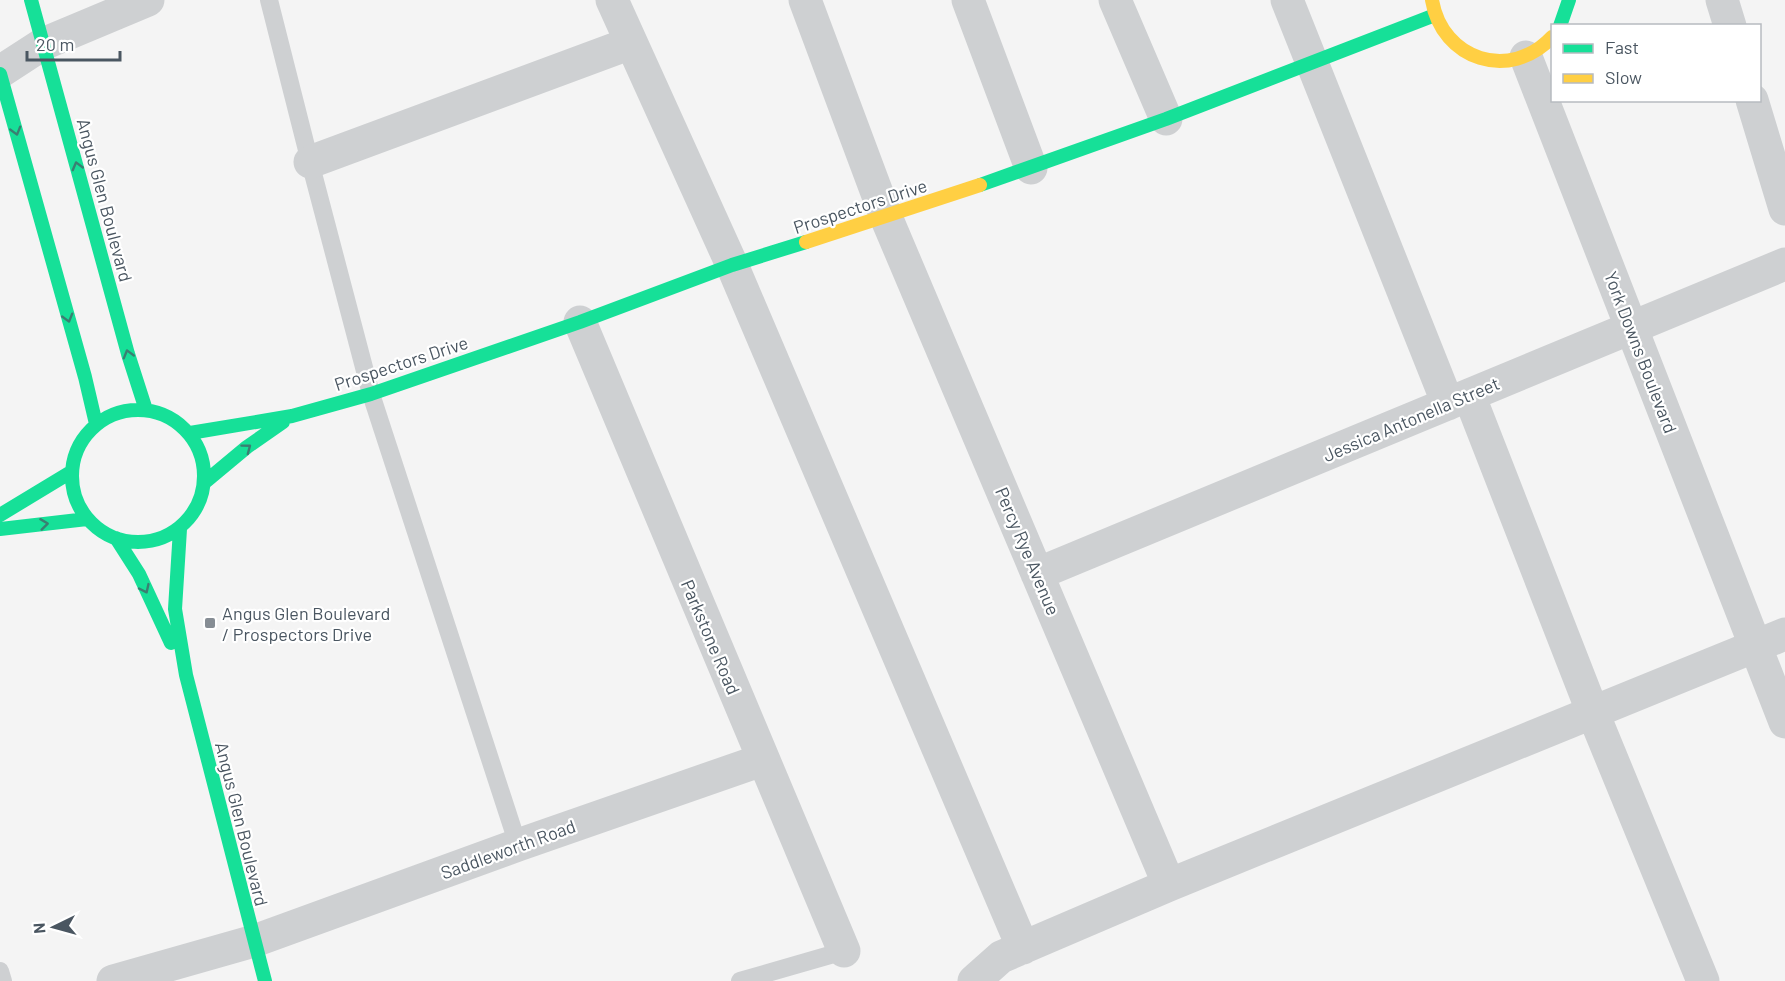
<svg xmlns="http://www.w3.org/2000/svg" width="1785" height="981" font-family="Barlow,sans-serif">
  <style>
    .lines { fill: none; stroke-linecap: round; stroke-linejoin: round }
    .lane { stroke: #ced0d2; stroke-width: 18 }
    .street { stroke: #ced0d2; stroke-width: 33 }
    .fast { stroke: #16e098; stroke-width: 14 }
    .slow { stroke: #ffcf43; stroke-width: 14 }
    .oneway { stroke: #3a7f72 }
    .poi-dot { fill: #868d94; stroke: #fff; stroke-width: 2 }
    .labels { text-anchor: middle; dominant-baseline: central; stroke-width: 4.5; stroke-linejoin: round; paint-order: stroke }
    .street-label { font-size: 18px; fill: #4a5661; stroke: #fff }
    .poi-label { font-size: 18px; fill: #4a5661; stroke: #fff; text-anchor: start }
  </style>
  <rect width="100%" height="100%" fill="#f4f4f4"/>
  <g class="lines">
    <!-- lane -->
    <path class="lane" d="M269,0L310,162L371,394L518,845
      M0,971L3,981
      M740,981L844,951"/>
    <!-- street -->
    <path class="street" d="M612,0L732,265L1023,948
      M805,0L886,217L1169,885
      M968,0L1031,168
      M1115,0L1166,119
      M1287,0L1448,404
      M1722,0L1730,26
      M1526,57L1785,722
      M0,72L43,44L148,0
      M1752,100L1785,209
      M310,162L631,43
      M580,322L844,951
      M1469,395L1593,713L1703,981
      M1037,574L1785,264
      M113,981L254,941L518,845L762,760
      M974,981L1001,957L1169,885L1785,634"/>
    <!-- fast -->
    <path class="fast" d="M31,0L128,354L146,410
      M1560,26L1569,0
      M0,74L85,377L96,424
      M980,185L1166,119L1435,15
      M72 476a66 66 0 1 1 132 0a66 66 0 1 1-132 0Z
      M190,433L292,416L371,394L580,322L732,265L806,242
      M205,482L247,447L283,422
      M0,515L71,472
      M0,529L87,519
      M180,529L175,609L186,675L265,981
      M116,538L139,574L171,643"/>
    <!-- slow -->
    <path class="slow" d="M1432,0C1442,60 1510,82 1552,37
      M806,242L980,185"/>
  </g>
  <!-- one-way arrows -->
  <defs><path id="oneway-chevron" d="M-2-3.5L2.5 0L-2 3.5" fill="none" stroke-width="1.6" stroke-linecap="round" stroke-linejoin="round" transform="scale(1.5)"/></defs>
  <g class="oneway">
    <use href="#oneway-chevron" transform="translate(16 131) rotate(74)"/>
    <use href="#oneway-chevron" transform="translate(77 166) rotate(-105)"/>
    <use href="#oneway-chevron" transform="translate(68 318) rotate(74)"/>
    <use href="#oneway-chevron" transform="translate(128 354) rotate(-106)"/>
    <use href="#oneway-chevron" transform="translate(247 448) rotate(-37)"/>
    <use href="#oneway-chevron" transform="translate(44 524) rotate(-7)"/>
    <use href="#oneway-chevron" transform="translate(145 589) rotate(65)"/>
  </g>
  <!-- markers -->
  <rect class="poi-dot" x="204" y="617" width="12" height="12" rx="3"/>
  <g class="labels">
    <!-- street labels -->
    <g class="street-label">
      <text transform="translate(105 200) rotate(75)">Angus Glen Boulevard</text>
      <text transform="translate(860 206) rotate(-18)">Prospectors Drive</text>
      <text transform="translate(1641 352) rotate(69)">York Downs Boulevard</text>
      <text transform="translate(401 363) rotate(-18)">Prospectors Drive</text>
      <text transform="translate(1411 419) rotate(-23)">Jessica Antonella Street</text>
      <text transform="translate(1028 551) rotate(67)">Percy Rye Avenue</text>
      <text transform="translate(711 637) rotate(67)">Parkstone Road</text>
      <text transform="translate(242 824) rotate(76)">Angus Glen Boulevard</text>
      <text transform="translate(508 849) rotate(-20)">Saddleworth Road</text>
    </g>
    <!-- poi labels -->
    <g class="poi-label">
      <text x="222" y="613">Angus Glen Boulevard<tspan x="222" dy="21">/ Prospectors Drive</tspan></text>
    </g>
  </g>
  <!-- legend -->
  <rect x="1551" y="24" width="210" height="78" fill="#ffffff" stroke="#b7bbc0" stroke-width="1.5"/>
  <rect x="1563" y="44" width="30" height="9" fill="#16e098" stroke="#b7bbc0" stroke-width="1.5"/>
  <text x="1605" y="54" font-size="18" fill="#4a5661">Fast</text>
  <rect x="1563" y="74" width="30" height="9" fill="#ffcf43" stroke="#b7bbc0" stroke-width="1.5"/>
  <text x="1605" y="84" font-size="18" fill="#4a5661">Slow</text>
  <!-- north arrow -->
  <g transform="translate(54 927) rotate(265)" stroke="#ffffff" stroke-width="4.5" paint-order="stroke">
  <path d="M0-4.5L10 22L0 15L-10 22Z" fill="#4a5661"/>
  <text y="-9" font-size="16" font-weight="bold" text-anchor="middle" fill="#4a5661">N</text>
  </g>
  <!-- scale -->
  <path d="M27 51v9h93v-9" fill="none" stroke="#4a5661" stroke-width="3"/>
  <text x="36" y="51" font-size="18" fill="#4a5661" stroke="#ffffff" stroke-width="4.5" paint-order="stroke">20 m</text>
</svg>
